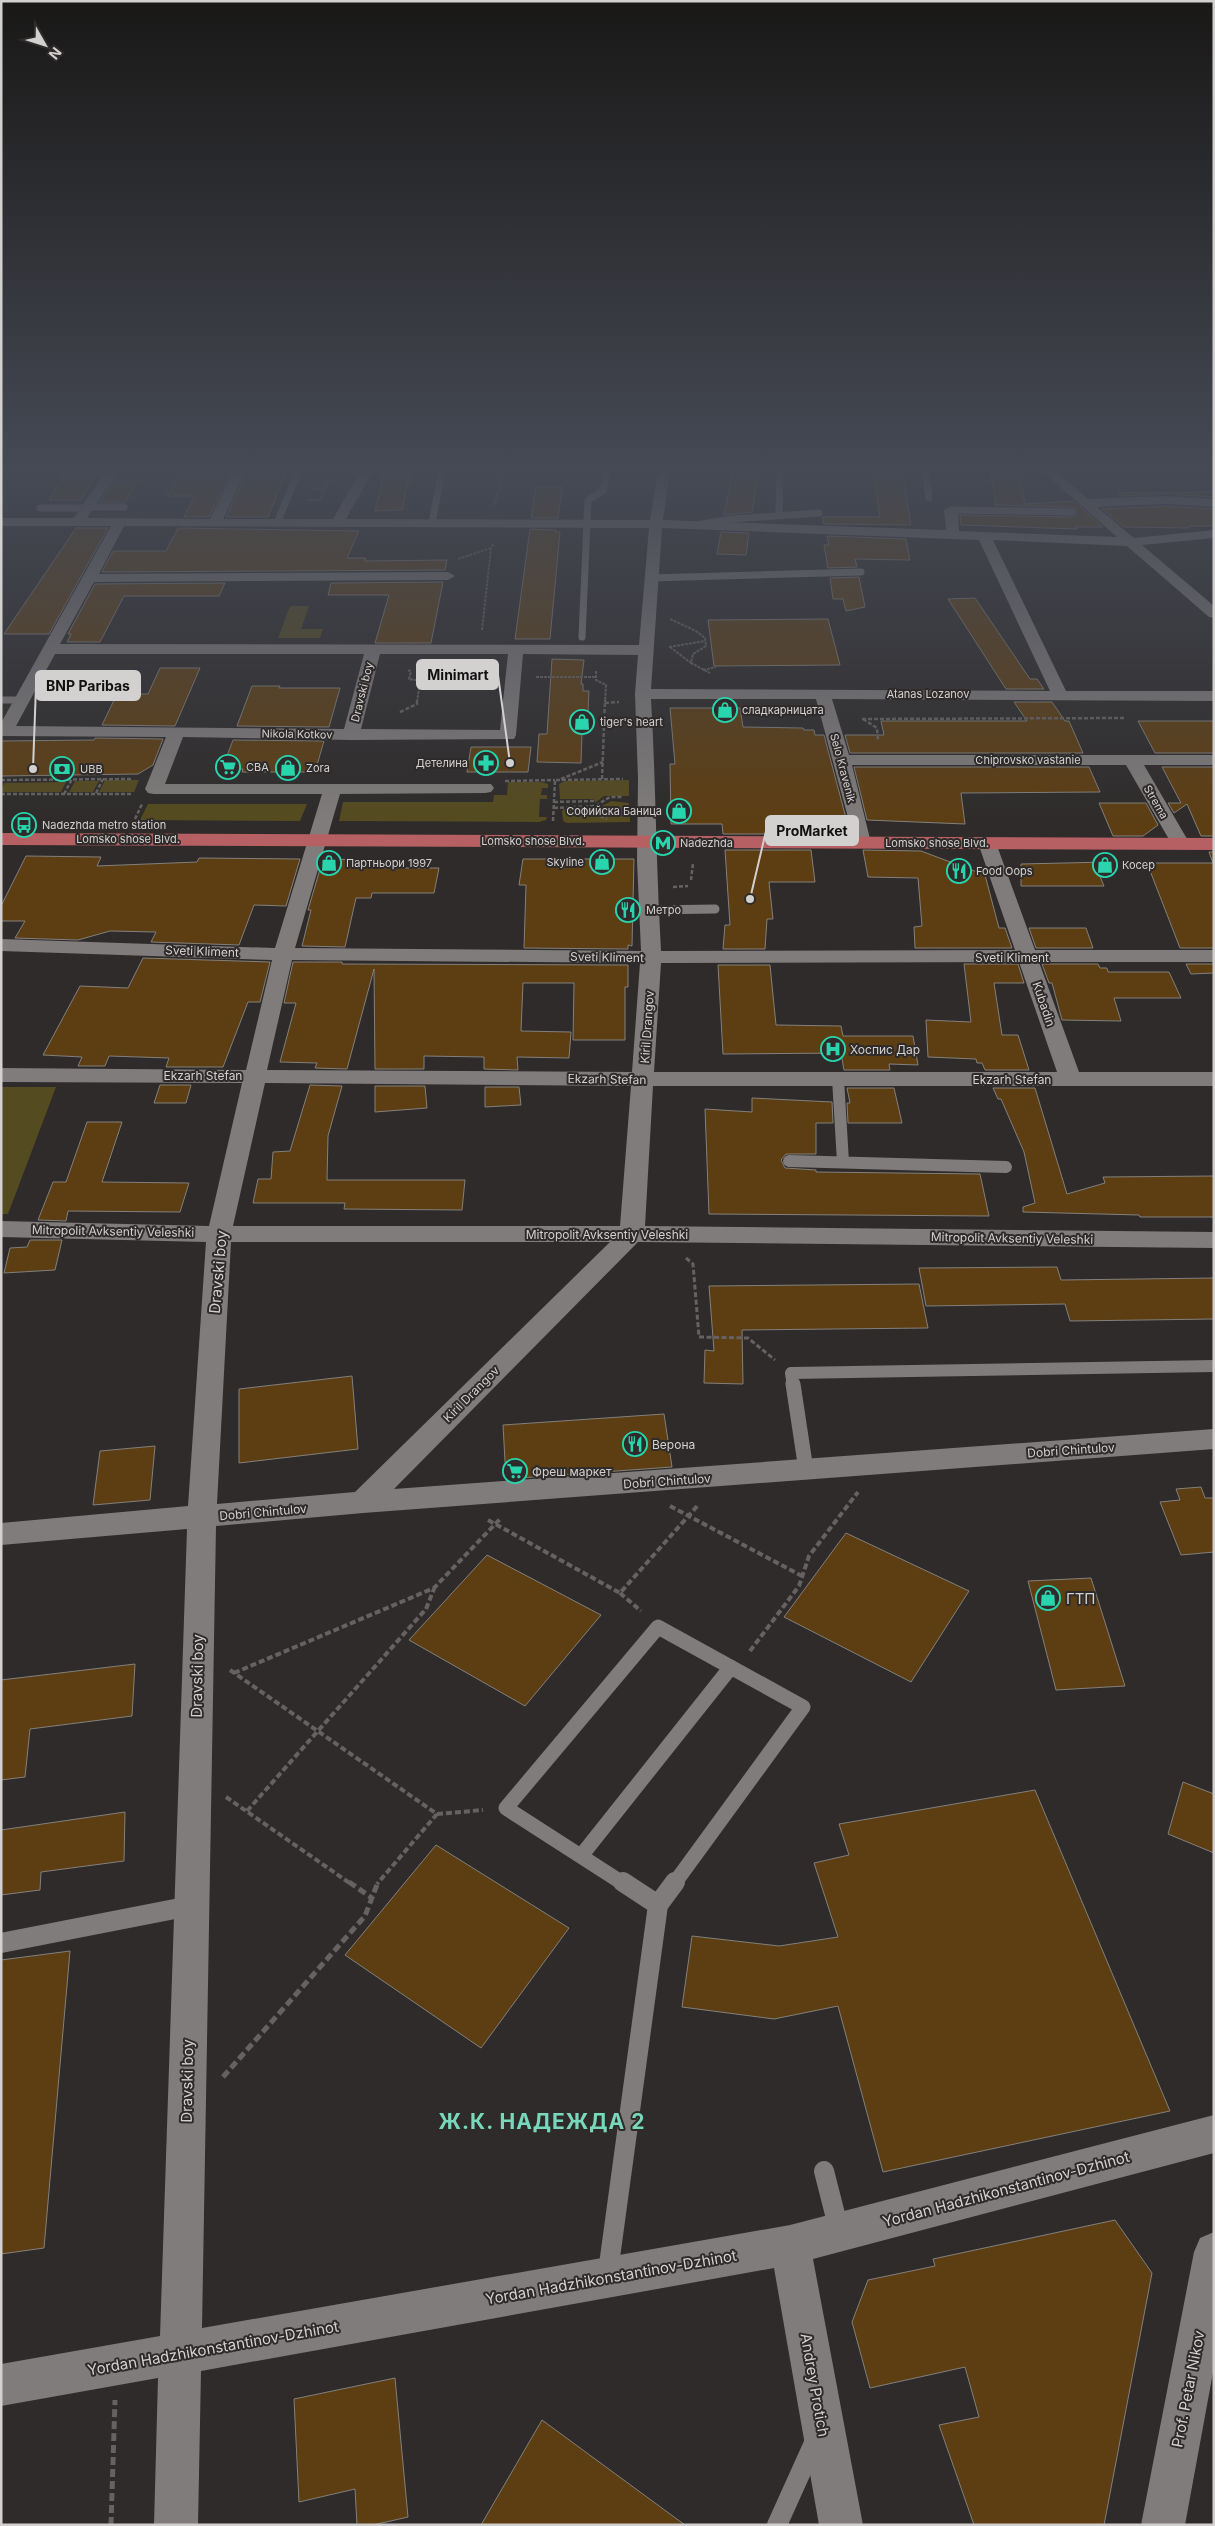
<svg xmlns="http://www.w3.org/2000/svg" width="1215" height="2526" font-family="Inter,sans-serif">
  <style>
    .green { fill: #554b20 }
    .building { fill: #5d3e13; stroke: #82807d }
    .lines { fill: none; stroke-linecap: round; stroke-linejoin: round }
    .path-far4 { stroke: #656261; stroke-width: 2; stroke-dasharray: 3 1; stroke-linecap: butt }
    .path-far3 { stroke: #656261; stroke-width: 2.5; stroke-dasharray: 4 2; stroke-linecap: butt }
    .path-far2 { stroke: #656261; stroke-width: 3; stroke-dasharray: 5 2.5; stroke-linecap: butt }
    .path-far1 { stroke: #656261; stroke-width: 4; stroke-dasharray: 6 3; stroke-linecap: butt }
    .path { stroke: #656261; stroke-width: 5; stroke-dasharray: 8 4; stroke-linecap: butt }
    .service-far4 { stroke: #807c7b; stroke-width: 7 }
    .service-far3 { stroke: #807c7b; stroke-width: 9 }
    .service-far2 { stroke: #807c7b; stroke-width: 12 }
    .service-far1 { stroke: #807c7b; stroke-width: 15 }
    .service { stroke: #807c7b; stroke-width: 20 }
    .minor { fill: #807c7b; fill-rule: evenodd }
    .primary { fill: #b76064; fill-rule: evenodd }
    .labels { text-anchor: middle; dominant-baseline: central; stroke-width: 4; stroke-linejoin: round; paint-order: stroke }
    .far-street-label { font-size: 11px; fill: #d3d1d0; stroke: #2e2b2a }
    .far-poi-label { font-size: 11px; fill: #d3d1d0; stroke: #2e2b2a; text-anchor: start }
    .street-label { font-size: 12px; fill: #d3d1d0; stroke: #2e2b2a }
    .poi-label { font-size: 12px; fill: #d3d1d0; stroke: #2e2b2a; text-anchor: start }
    .near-street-label { font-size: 15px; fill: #d3d1d0; stroke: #2e2b2a }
    .near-poi-label { font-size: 15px; fill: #d3d1d0; stroke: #2e2b2a; text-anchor: start }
    .near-district-label { font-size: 21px; font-weight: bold; letter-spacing: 1px; fill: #79d8bb; stroke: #2e2b2a }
    .leader { fill: none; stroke: #d3d1d0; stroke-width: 2 }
    .callout-dot { fill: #d3d1d0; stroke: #2e2b2a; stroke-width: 2 }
    .callout { fill: #d3d1d0; stroke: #d3d1d0; stroke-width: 2 }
    .callout-label { font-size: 14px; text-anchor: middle; font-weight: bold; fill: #111 }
  </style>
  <rect width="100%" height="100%" fill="#2e2b2a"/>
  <!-- green -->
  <path class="green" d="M290,606H309L301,629H323L320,638H278Z
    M105,780H139L134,792H99Z
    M629,780V796H604L595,803L594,799H560L559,784L565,781Z
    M75,781H99L93,792H69Z
    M66,782L61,792H1L4,783Z
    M508,782H541L548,784V788H542L541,795H547V799H540L539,817H547L546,820L539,822L339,821L343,802H493L494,795H507Z
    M612,801L629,803L630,822L567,823L563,821L562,811L564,809H595Z
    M148,804H307L300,821L140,820Z
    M1,1087H56L8,1214H1Z"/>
  <!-- building -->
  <path class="building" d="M68,470H98L81,500H49Z
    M183,470H232L209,517H184L195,496H167Z
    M248,470H287L268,517H226Z
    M385,470H411L402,510L375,511Z
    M733,470H759L752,512L724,515Z
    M873,470H902L911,525L824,524L822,517H880Z
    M990,470H1018L1025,504L1074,501L1103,527H1075L1077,529L961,525L960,515L1072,517L1077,514L1076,509L1072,507L995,505H996Z
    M113,482H137L125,502H100Z
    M536,487H562L558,518H531Z
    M1214,492V497L1166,494L1121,496L1119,493Z
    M1166,506L1214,509V526H1189L1190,528L1124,527L1102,509Z
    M76,528H108L49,634H4Z
    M178,528L359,531L347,558H366L365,561L447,560L445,570L102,572L113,551H166Z
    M530,529L556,530V532H560L550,639H515Z
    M721,532L749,533L746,555L717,554Z
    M827,536L906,539L910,560L855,559L857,567L828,568L824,545H829Z
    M859,577L865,607L846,611L843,599H833L830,578Z
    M443,582L431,643H375L389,595H328L331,583Z
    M225,583L219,596H124L100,642H67L71,634H68L95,584Z
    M975,598L1030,679H1037L1044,689H1006L948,599Z
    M828,619L840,665L714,666L708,620Z
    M552,659L584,660L581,684H583V691H589L587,733H582L581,763L537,762L539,734H547Z
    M160,668H200L175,726L102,725L117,694H148Z
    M252,686H280L279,688H340L329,727L237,726Z
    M1014,702H1052L1065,721H1069L1083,753H850L845,735H884L881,721H1027Z
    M670,708H740L743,727L803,728L804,730H814L815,735H824L846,818H807L809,834H723L722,824H671L670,764H675Z
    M1138,721H1214V753H1155Z
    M95,738L163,739L153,765L138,774L1,776V741L94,740Z
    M233,740L324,741L315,772H242L243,769H222Z
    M471,747H531L528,772H467Z
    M854,767H1089L1100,792L961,793L965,824L867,820Z
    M1162,767H1214V836H1201L1187,804L1174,813L1168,803H1181Z
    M1099,803H1146L1158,825L1143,836H1113Z
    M725,850H811L815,882H769L773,919H767L765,949H723L725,925H730Z
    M863,850L921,851L985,875L999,928H1005L1012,948H915L914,927L922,926L918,878L868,877Z
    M1209,852H1214V948H1180L1147,863H1213Z
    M26,856L101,857L97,866L197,862L199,858L300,859L286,906L254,905L239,945L151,942L156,932L110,931L78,940L15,938L25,921H1V906Z
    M323,859L379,860L378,868H439L434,893H372L371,898H356L345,947L302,946L311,910H308Z
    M523,859H634L632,946L628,945V949L524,948L526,885H519Z
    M1107,862L1097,869L1104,886H1021V864Z
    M1029,928H1086L1093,948H1036Z
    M143,958L270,962L260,1002H248L223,1067H166L169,1058L109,1056L105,1066H78L82,1057L43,1055L80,986L128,988Z
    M293,962H342V964L628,965V987H625V1040H573L574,983H523L521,1031L571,1032L569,1058L517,1057L518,1070L484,1069V1057L424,1056V1069H375L374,969L347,1069L315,1068L317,1063L280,1062L296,1003H284Z
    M964,964H1018L1024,983H994L1002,1035H1018L1029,1070H985L982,1063H977L976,1059L928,1057L926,1020L971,1022Z
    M1042,964H1098L1100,968H1107L1108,972H1169L1181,998H1114L1121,1021L1062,1020L1052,983H1049Z
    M1186,964H1214V973L1191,974Z
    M718,965H770L776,1025L841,1026L843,1036H913L918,1065L889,1064L890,1070H844L841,1053L723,1054Z
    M160,1085H191L186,1103H154Z
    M310,1085L342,1086L328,1136L327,1180H465L462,1210L344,1209L345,1203H253L258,1179H271L273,1152L290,1151Z
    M375,1086H425L427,1108L375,1112Z
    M485,1087H519L521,1105L485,1107Z
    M847,1088H894L902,1123H848L847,1103H850Z
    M993,1088H1035L1067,1194L1105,1183L1103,1177L1214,1176V1217H1140L1139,1215L1023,1212V1207L1035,1203L1024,1152L1001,1099H998Z
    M752,1098L832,1102L833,1123H816V1154H786L781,1160L785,1168L816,1170V1172L980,1174L989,1216L709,1214L705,1109L752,1112Z
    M87,1122H122L102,1182L189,1183L180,1212L68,1211L66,1221L38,1220L53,1182H66Z
    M30,1240H62L55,1270L4,1273L10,1248L27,1247Z
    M1057,1267L1061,1280L1214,1278V1319L1070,1321L1065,1304L926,1306L919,1268Z
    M919,1284L928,1328L742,1330L743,1384L704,1383L705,1350L714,1351L709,1286Z
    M352,1376L358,1449L239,1463V1389Z
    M664,1414L672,1467L506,1479L503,1425Z
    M155,1446L150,1500L93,1505L100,1451Z
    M1201,1487L1205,1498H1214V1552L1181,1555L1160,1502L1180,1500L1176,1489Z
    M846,1533L969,1591L911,1682L784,1617Z
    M487,1555L601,1615L525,1706L409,1640Z
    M1091,1578L1125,1686L1056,1690L1028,1581Z
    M135,1664L132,1716L30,1729L25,1777L1,1780V1680Z
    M1183,1782L1214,1794V1853L1168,1834Z
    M1035,1790L1170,2111L883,2172L838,2006L774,2019L682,2007L692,1936L779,1946L838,1937L814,1863L849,1855L839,1824Z
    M125,1812L124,1861L41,1872L40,1890L1,1895V1830Z
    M436,1845L569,1928L481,2048L345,1955Z
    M70,1951L44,2248L1,2254V1960Z
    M1115,2220L1152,2273L1104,2525H974L939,2425L979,2417L965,2367L870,2388L852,2322L868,2280L935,2266L933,2259Z
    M395,2378L408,2517L373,2525H357L355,2489L299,2502L294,2399Z
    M542,2420L685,2525H481Z"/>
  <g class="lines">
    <!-- path-far4 -->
    <path class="path-far4" d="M317,475H332
      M458,477L503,476
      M312,489H325
      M306,500H320L334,470
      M494,505L505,470
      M458,559L491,548
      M670,619L696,631L705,638L706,646L693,654L691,663L710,673
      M482,630L491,548L494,543
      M669,647L705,641
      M670,647L691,663
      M408,670L411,672L409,679L433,683
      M703,670L716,667
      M596,671V680L606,685L605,702
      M536,677H596
      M417,702L419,689L465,670"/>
    <!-- path-far3 -->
    <path class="path-far3" d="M605,703L619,702
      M400,712L417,704V700
      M862,719L1126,718
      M863,719L877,728L878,740
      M561,779L603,762
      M602,779L605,700
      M1,780L132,779
      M505,781L555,780
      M96,793L103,779
      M1,794H133
      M64,794L72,779
      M554,802L594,801
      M578,807L607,819
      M554,808L595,806L610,797H623
      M135,819L142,804
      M553,821L555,780L623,779
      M691,880L693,863
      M673,887L688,886"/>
    <!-- path-far2 -->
    <path class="path-far2" d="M686,1258L693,1264L699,1337L748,1338L775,1360"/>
    <!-- path-far1 -->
    <path class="path-far1" d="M670,1506L802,1576
      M488,1520L620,1593L699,1504
      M620,1593L641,1611
      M750,1651L799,1586L809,1556L858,1492
      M230,1670L437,1814L377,1884
      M234,1673L434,1588L501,1518
      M226,1797L351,1884
      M247,1811L426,1609L434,1589
      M437,1814L483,1810"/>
    <!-- path -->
    <path class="path" d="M349,1882L372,1898
      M223,2077L365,1916L378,1882
      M111,2525L115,2400"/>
    <!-- service-far4 -->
    <path class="service-far4" d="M925,470L929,498
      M88,507H124
      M40,508H87
      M951,510L1072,512
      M779,515L780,470
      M277,523L299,470
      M432,523L442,470
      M702,524L732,519L819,513
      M651,578L861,572
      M582,637L588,500L603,491L607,470
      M1,700H22"/>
    <!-- service-far3 -->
    <path class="service-far3" d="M649,910L715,909"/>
    <!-- service-far2 -->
    <path class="service-far2" d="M838,1079L843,1162
      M789,1161L1006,1167
      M793,1386L791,1373L1214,1366"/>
    <!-- service-far1 -->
    <path class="service-far1" d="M793,1384L806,1470
      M581,1856L731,1667
      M624,1884L506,1808L658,1627L803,1707L674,1884"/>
    <!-- service -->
    <path class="service" d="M623,1882L658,1905L675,1882
      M1,1943L190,1906
      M824,2171L839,2230
      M608,2272L658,1905
      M777,2525L814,2443"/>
    <!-- minor -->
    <path class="minor" d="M107,470H119L87,518L210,519L234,470H246L223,519H333L361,470H373L346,519L650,520L658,470H670L663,520L946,530L944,510L951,506L958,510L959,531L1117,537L1041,470H1054L1088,499L1166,496L1214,499V507L1166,504L1097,507L1134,538L1214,530V538L1142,545L1214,606V618L1209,617L1127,546L993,540L1066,691H1214V701L832,699L849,755H1214V765H1144L1190,844L1188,848H1174L1126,765H852L871,843L868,847H856L816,699H651C656,783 656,867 661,951L1015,950L978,843L981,839H993L996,843L1035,950H1214V962H1039L1079,1072H1214V1086H653L645,1226L1214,1232V1248L638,1242L394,1489L1214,1429V1449L363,1513L216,1526L202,2328L790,2225L1214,2115V2153L813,2259L863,2525H819L774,2268L201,2371L198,2525H154L158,2378L1,2406V2364L160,2336L187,1529L1,1545V1523L188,1506L206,1242L1,1237V1221L209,1226L242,1083L1,1082V1068L246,1070L272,960L1,951V939L275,948L322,794H154L148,793L145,789L166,737L1,736V723L111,526H1V518H74ZM124,526L649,528L639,645L60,644L94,582L448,580L455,576L448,572L99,574ZM662,528L979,540L1050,691L651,689ZM55,654H364L344,729L16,726ZM380,654H508L500,730L361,729ZM523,654L638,655L635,694L638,779L637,861L641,951L295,948L340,794L485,793L491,792L494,788L491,784H165L183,737L351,740L514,739L516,735ZM292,960L640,963L632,1072L267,1070ZM1019,962L1057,1072H654L661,963ZM265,1083L631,1086L620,1226H233ZM231,1242H610L355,1492L217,1504Z
      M1214,2232V2367L1185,2525H1141L1194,2252L1200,2238Z"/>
    <!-- primary -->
    <path class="primary" d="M1,833L1214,838V850L1,845Z"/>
  </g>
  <!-- sky -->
  <linearGradient id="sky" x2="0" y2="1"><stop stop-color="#191817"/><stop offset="0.57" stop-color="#464a55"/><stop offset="1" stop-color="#464a55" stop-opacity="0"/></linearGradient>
  <rect width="1215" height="823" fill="url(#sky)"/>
  <!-- icons -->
  <defs>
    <symbol id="shop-ring" viewBox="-11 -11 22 22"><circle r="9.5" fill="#2e2b2a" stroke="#29d5ad" stroke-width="1.5"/><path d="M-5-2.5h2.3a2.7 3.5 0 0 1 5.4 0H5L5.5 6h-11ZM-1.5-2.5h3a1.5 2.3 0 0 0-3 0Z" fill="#29d5ad"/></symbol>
    <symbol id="pharmacy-ring" viewBox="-11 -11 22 22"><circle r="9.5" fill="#2e2b2a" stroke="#29d5ad" stroke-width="1.5"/><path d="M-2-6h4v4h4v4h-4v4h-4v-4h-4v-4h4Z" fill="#29d5ad"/></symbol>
    <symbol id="supermarket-ring" viewBox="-11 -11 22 22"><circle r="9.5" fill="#2e2b2a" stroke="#29d5ad" stroke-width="1.5"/><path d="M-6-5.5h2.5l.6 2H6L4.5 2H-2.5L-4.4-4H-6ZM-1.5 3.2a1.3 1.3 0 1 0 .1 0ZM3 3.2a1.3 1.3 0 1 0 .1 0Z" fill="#29d5ad"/></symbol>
    <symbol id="bank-ring" viewBox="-11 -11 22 22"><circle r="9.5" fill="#2e2b2a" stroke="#29d5ad" stroke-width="1.5"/><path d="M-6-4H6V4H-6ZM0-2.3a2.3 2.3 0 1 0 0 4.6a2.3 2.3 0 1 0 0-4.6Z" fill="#29d5ad"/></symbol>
    <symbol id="bus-ring" viewBox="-11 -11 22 22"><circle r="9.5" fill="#2e2b2a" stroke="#29d5ad" stroke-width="1.5"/><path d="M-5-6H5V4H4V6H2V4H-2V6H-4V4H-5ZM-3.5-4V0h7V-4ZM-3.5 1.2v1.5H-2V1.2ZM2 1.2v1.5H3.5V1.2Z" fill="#29d5ad"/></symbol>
    <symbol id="metro-ring" viewBox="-11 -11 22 22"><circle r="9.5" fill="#2e2b2a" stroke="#29d5ad" stroke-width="1.5"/><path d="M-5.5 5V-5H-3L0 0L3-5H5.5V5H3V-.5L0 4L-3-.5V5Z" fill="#29d5ad"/></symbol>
    <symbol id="restaurant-ring" viewBox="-11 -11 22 22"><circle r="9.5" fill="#2e2b2a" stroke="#29d5ad" stroke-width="1.5"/><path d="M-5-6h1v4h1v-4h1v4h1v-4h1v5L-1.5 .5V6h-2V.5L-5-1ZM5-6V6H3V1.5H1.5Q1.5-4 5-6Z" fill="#29d5ad"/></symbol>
    <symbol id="hospital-ring" viewBox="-11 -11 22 22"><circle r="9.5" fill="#2e2b2a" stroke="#29d5ad" stroke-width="1.5"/><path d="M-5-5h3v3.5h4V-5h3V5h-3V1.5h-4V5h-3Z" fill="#29d5ad"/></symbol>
  </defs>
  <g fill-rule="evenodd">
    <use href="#shop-ring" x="711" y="696" width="28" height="28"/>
    <use href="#shop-ring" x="568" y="708" width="28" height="28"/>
    <use href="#pharmacy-ring" x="472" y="749" width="28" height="28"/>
    <use href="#supermarket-ring" x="214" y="753" width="28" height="28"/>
    <use href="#shop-ring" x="274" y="754" width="28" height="28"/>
    <use href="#bank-ring" x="48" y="755" width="28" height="28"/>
    <use href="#shop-ring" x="665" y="797" width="28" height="28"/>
    <use href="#bus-ring" x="10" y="811" width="28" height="28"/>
    <use href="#metro-ring" x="649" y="829" width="28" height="28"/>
    <use href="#shop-ring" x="588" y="848" width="28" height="28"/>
    <use href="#shop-ring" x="315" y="849" width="28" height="28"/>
    <use href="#shop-ring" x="1091" y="851" width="28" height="28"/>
    <use href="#restaurant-ring" x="945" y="857" width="28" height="28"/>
    <use href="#restaurant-ring" x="614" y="896" width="28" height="28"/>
    <use href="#hospital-ring" x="819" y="1035" width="28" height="28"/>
    <use href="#restaurant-ring" x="621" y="1430" width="28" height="28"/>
    <use href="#supermarket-ring" x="501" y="1457" width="28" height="28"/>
    <use href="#shop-ring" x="1034" y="1584" width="28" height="28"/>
  </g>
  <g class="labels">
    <!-- far-street labels -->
    <g class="far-street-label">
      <text transform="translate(362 692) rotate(-76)">Dravski boy</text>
      <text x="928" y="694">Atanas Lozanov</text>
      <text transform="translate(297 734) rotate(1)">Nikola Kotkov</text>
      <text x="1028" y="760">Chiprovsko vastanie</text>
      <text transform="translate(843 768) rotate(75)">Selo Kravenik</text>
      <text transform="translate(1156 802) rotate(60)">Strema</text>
      <text x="128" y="839">Lomsko shose Blvd.</text>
      <text x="533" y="841">Lomsko shose Blvd.</text>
      <text x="937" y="843">Lomsko shose Blvd.</text>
    </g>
    <!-- far-poi labels -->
    <g class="far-poi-label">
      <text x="742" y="710">сладкарницата</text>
      <text x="600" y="722">tiger's heart</text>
      <text x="468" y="763" text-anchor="end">Детелина</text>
      <text x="246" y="767">CBA</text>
      <text x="306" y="768">Zora</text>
      <text x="80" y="769">UBB</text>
      <text x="662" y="811" text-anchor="end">Софийска Баница</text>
      <text x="42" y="825">Nadezhda metro station</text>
      <text x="680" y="843">Nadezhda</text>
      <text x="584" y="862" text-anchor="end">Skyline</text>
      <text x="346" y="863">Партньори 1997</text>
      <text x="1122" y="865">Косер</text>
      <text x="976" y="871">Food Oops</text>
      <text x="646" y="910">Метро</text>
    </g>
    <!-- street labels -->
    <g class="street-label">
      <text transform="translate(202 951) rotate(2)">Sveti Kliment</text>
      <text transform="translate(607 957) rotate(1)">Sveti Kliment</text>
      <text x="1012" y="957">Sveti Kliment</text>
      <text transform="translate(1044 1004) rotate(71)">Kubadin</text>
      <text transform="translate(647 1027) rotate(-86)">Kiril Drangov</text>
      <text x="203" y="1075">Ekzarh Stefan</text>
      <text transform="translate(607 1079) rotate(1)">Ekzarh Stefan</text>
      <text x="1012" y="1079">Ekzarh Stefan</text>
      <text transform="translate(113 1231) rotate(1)">Mitropolit Avksentiy Veleshki</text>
      <text x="607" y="1234">Mitropolit Avksentiy Veleshki</text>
      <text transform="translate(1012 1238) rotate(1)">Mitropolit Avksentiy Veleshki</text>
      <text transform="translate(471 1394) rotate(-45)">Kiril Drangov</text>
      <text transform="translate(1071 1450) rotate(-4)">Dobri Chintulov</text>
      <text transform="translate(667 1481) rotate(-4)">Dobri Chintulov</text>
      <text transform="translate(263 1512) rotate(-5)">Dobri Chintulov</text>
    </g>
    <!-- poi labels -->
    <g class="poi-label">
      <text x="850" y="1049">Хоспис Дар</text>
      <text x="652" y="1444">Верона</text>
      <text x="532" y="1471">Фреш маркет</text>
    </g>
    <!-- near-street labels -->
    <g class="near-street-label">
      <text transform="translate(218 1272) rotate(-85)">Dravski boy</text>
      <text transform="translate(197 1676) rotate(-89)">Dravski boy</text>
      <text transform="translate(187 2081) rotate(-89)">Dravski boy</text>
      <text transform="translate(1006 2189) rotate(-15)">Yordan Hadzhikonstantinov-Dzhinot</text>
      <text transform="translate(611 2277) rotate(-10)">Yordan Hadzhikonstantinov-Dzhinot</text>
      <text transform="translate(213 2348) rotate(-10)">Yordan Hadzhikonstantinov-Dzhinot</text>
      <text transform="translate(815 2385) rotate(80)">Andrey Protich</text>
      <text transform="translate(1188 2389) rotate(-79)">Prof. Petar Nikov</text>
    </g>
    <!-- near-poi labels -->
    <g class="near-poi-label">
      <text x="1066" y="1598">ГТП</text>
    </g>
    <!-- near-district labels -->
    <g class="near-district-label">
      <text x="542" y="2121">Ж.К. НАДЕЖДА 2</text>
    </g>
  </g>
  <!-- callouts -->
  <path class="leader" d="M510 763L498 675M33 769L36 686M750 899L766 831"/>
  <g class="callout-dot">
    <circle cx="510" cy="763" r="5"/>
    <circle cx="33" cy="769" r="5"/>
    <circle cx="750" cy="899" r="5"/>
  </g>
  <g class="callout">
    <rect x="417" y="660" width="81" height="29" rx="5"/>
    <rect x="36" y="671" width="104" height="29" rx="5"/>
    <rect x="766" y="816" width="92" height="29" rx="5"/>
  </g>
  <g class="callout-label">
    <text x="458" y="680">Minimart</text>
    <text x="88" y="691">BNP Paribas</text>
    <text x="812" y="836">ProMarket</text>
  </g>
  <!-- border -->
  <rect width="1215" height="2526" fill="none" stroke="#d3d1d0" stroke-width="5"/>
  <!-- north arrow -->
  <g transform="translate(45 45) rotate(129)" stroke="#2e2b2a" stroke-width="4" paint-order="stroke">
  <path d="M0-4L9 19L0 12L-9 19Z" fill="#d3d1d0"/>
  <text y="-8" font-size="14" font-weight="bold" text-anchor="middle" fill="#d3d1d0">N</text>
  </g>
</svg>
